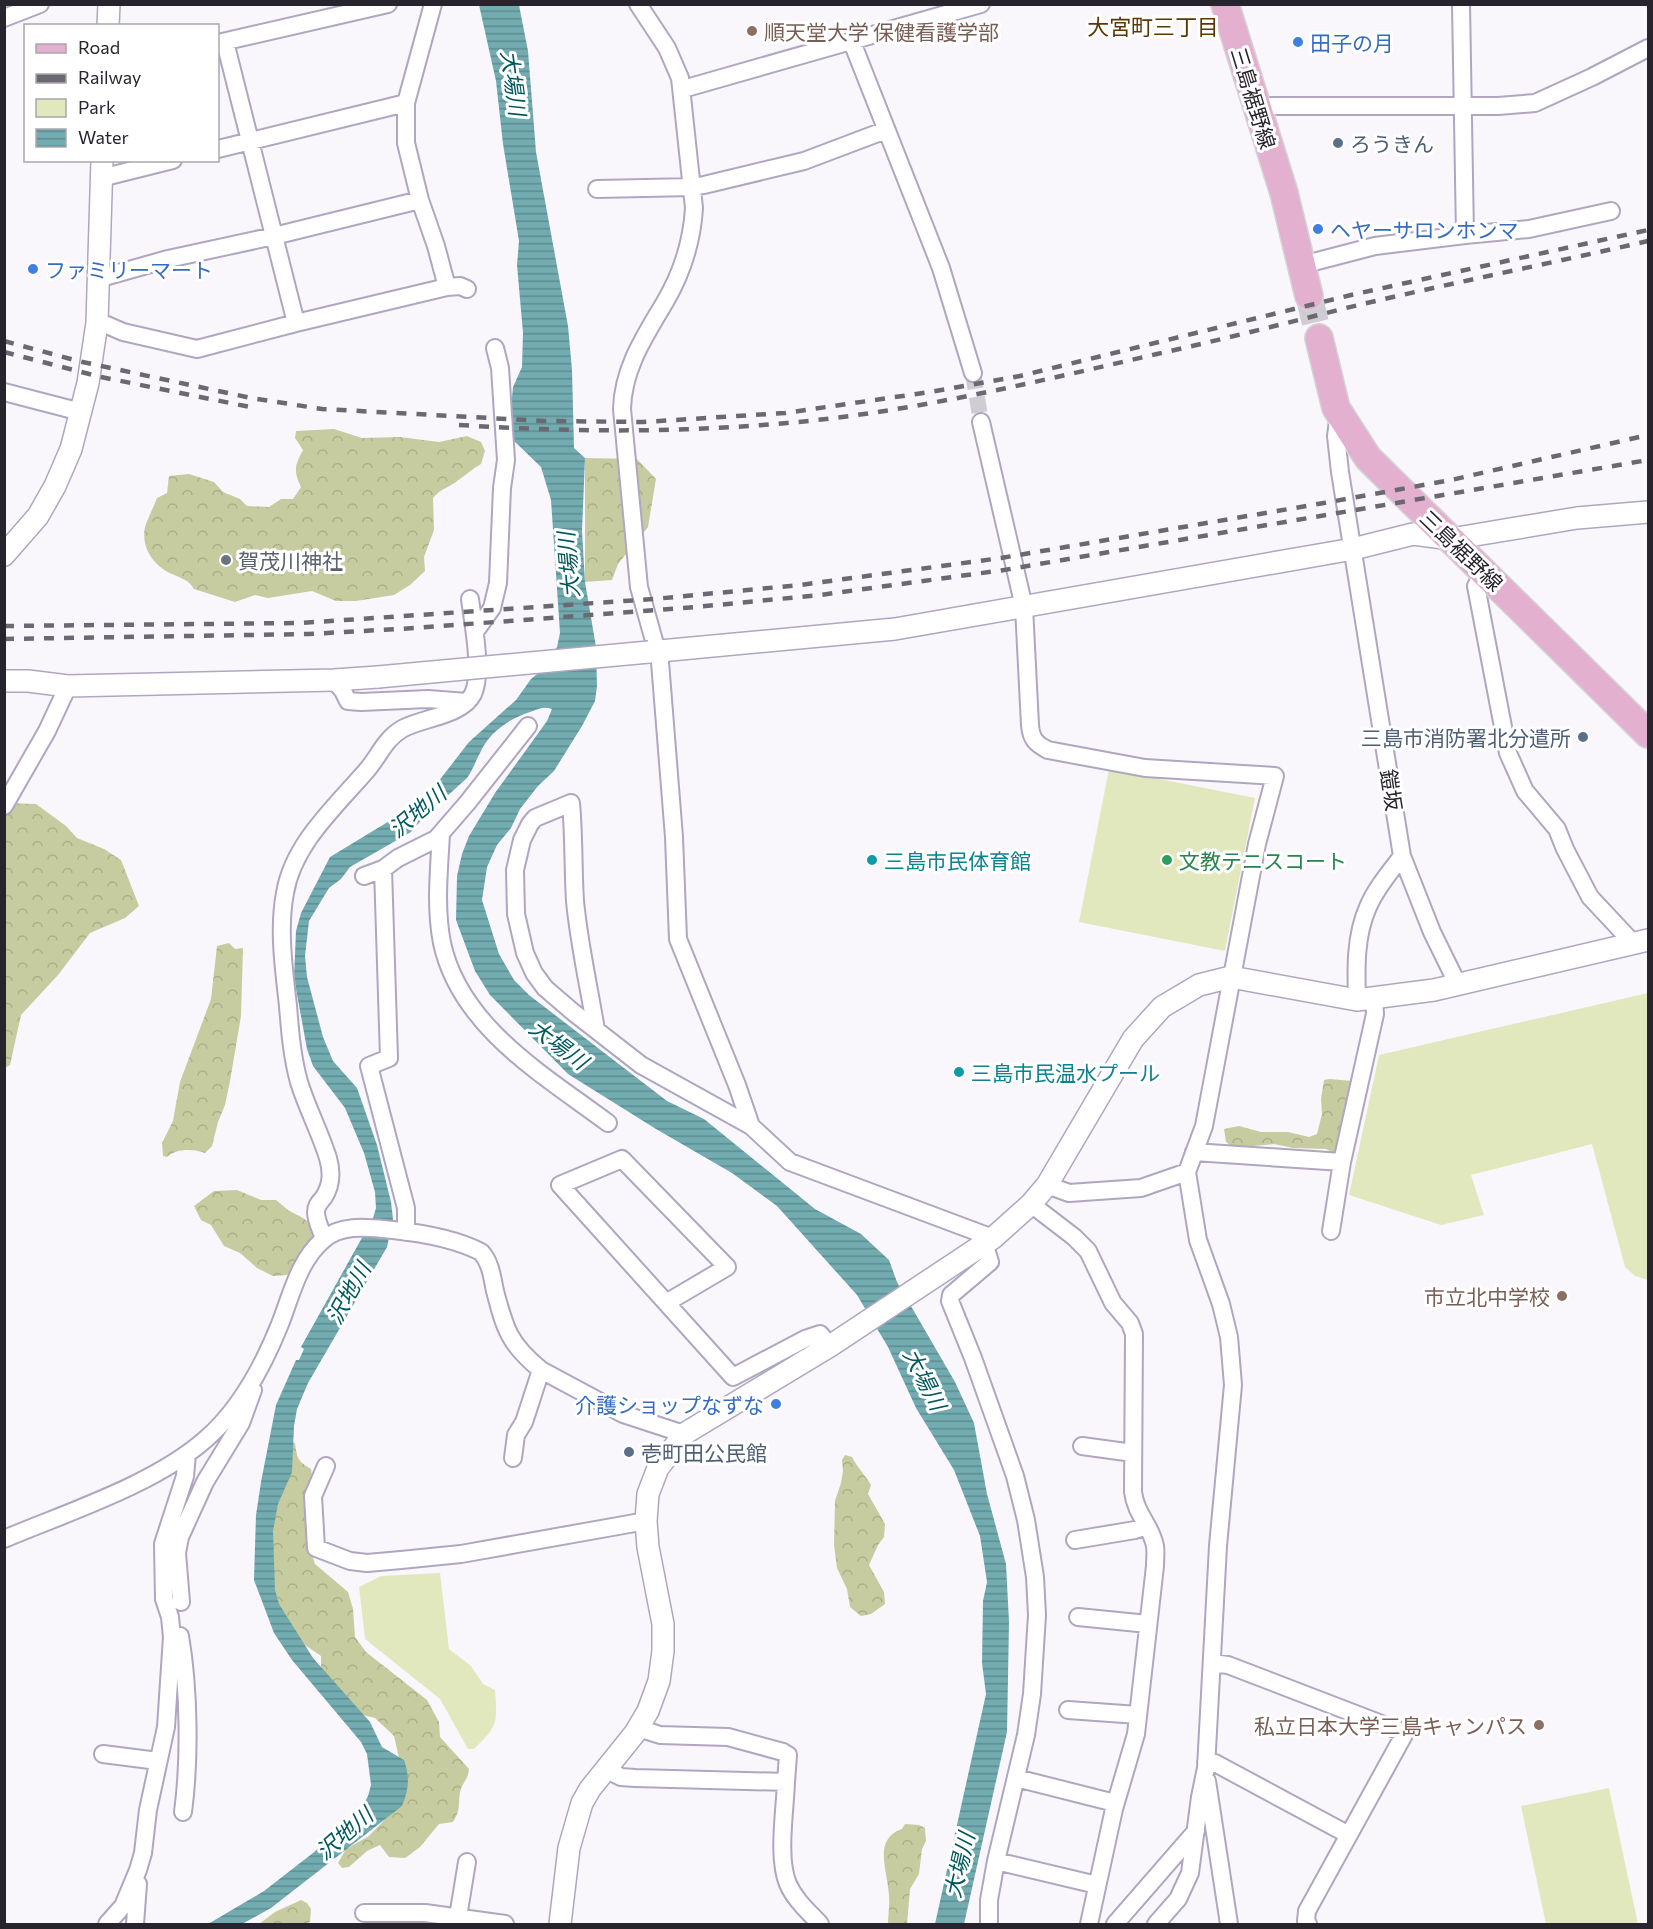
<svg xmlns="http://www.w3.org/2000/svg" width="1653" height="1929" font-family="Commissioner,'Noto Sans JP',sans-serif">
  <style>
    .green { fill: #e2e8be }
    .forest { fill: url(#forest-crowns) }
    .water { fill: url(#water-rules) }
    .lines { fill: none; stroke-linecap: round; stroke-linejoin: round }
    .minor-tunnel { stroke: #cfcdd3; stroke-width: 16; stroke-dasharray: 16 8; stroke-linecap: butt }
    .primary-tunnel { stroke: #cfcdd3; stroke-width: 27; stroke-dasharray: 27 14; stroke-linecap: butt }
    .minor-casing { stroke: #b0a6c0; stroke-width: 20 }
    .tertiary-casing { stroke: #b0a6c0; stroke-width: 24 }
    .primary-casing { stroke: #d4d3d5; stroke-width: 30 }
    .minor { stroke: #fff; stroke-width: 16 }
    .tertiary { stroke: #fff; stroke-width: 21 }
    .primary { stroke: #e3b0d0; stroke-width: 27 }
    .rail { stroke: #6c6871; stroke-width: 4.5; stroke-dasharray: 10 10; stroke-linecap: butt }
    .tertiary-bridge-casing { stroke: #b0a6c0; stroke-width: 24; stroke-linecap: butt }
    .tertiary-bridge { stroke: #fff; stroke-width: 21 }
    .education-dot { fill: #8d6e63; stroke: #fff; stroke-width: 2 }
    .shop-dot { fill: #3f7fe0; stroke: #fff; stroke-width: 2 }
    .service-dot { fill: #5c6f8a; stroke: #fff; stroke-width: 2 }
    .worship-dot { fill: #6b7280; stroke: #fff; stroke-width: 2 }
    .culture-dot { fill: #0f9aa8; stroke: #fff; stroke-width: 2 }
    .leisure-dot { fill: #2e9e5b; stroke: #fff; stroke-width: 2 }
    .labels { text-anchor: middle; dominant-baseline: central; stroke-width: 6; stroke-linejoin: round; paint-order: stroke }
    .education-label { font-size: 21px; fill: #785e54; stroke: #fff; text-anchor: end }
    .shop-label { font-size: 21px; fill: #366cbe; stroke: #fff; text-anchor: start }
    .street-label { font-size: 21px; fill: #28242e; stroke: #fff }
    .service-label { font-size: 21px; fill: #4e5e75; stroke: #fff; text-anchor: start }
    .worship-label { font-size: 21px; fill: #5b616d; stroke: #fff; text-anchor: start }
    .culture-label { font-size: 21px; fill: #0d838f; stroke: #fff; text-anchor: start }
    .leisure-label { font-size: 21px; fill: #27864d; stroke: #fff; text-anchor: start }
    .neighbourhood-label { font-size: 22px; fill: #5c3603; stroke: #fff }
    .water-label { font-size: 22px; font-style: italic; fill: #00595e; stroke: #fff }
  </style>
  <defs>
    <pattern id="forest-crowns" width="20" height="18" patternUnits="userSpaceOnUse" patternTransform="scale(1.5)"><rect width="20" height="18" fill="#c6cc9f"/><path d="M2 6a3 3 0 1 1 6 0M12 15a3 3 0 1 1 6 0" fill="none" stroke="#aaaf89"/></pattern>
    <pattern id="water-rules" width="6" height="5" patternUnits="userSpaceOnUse" patternTransform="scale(1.5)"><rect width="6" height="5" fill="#72acb0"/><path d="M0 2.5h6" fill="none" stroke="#5e8c90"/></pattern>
  </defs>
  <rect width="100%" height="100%" fill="#f9f7fc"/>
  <!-- green -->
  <path class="green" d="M1109,769L1255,798L1225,951L1079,922Z
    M1648,993V1280L1635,1276L1625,1267L1592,1144L1471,1175L1484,1215L1441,1225L1349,1195L1379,1055Z
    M440,1573L449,1649L471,1666L483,1684L495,1690C497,1723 499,1725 474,1749H468L440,1699L365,1639L359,1587L381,1576Z
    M1609,1788L1638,1924H1546L1521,1806Z"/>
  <!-- forest -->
  <path class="forest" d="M334,429L362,438L400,437L439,442L467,436L481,442L485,451L481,464C472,469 466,475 457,481C447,489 443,487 433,498L434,530L424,557L425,571L410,585L394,595L356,601H336L312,591L268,598L255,595L235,602L194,589C189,580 181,578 172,574C153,566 139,545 146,524C149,515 154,507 157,498L167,493L169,476L189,474L214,482L223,492L240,499L247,506L269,507L281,499H293L301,487C293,471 295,465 303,450L295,438L296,431Z
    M585,458L637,459L656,479L648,527L618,564L612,580L585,582Z
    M9,803L36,804L66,826L77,838L104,849L121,860L139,906L125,918L90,933L58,975L21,1015L10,1065L5,1068L4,805Z
    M229,943L235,949L243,948L241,1016L230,1081L225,1105L218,1122L212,1146L205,1153C193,1149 177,1148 167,1157L163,1156L162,1143L173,1121L180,1082L211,999L217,946Z
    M1330,1079L1352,1081L1336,1154L1326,1149L1293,1148L1274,1144L1234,1148L1226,1142L1224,1129L1239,1126L1261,1132H1288L1309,1137L1317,1134L1322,1114L1321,1099L1324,1080Z
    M237,1190L261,1200H276C280,1203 284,1207 288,1210C303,1219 315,1219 313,1242L298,1255L296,1266L287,1275L273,1276L257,1268L240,1253L224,1246L211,1225L201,1220L194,1206L214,1191Z
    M290,1441L295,1443C297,1459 298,1461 311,1469L312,1476L306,1489V1498L310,1549L315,1564L348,1592L353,1609L355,1637L366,1652L427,1700L439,1722L440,1737L469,1769C468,1780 462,1783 460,1792C458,1805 461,1809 453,1822L439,1824L420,1847L405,1858L389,1857L380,1845L367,1851L349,1867L342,1868L338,1863L346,1849L369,1836L399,1805V1758L394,1736L375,1718L359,1714L321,1670V1656L289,1634L273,1594L269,1548Z
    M845,1455L852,1457C857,1467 865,1475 871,1485L868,1494L885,1524L884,1537L878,1545L869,1565L884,1592L885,1604L871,1614L861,1616L850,1607L847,1589L837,1568L834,1545L835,1501L841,1483L843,1471L842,1460Z
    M905,1824L919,1825L925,1828L926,1841L922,1849L919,1874L910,1889L907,1924H888C888,1915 890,1905 889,1896C888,1872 872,1839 902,1829Z
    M301,1900L307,1903L311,1909L310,1922L305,1924H259L275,1912Z"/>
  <!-- water -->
  <path class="water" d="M479,5H519L528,51L536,152L568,326L572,370L574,448L585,458L582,531L585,582L596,647L597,686L595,701L582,726L554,771L538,786L520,809L511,828L497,845L487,867L482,900L499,954L514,980L529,995L667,1101L704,1119L815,1209L861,1234L889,1260L897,1282L955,1382L974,1423L987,1494L1006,1564L1009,1622L1007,1732L964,1924H935L986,1694L982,1663L983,1601L987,1582L980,1536L954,1470L916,1408L888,1347L857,1295L777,1206L732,1173L656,1129L568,1074L490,995L475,971L456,920L457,876L462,854L469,836L495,793L547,721L552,709C545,706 538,709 530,712C509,719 489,732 480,753C475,762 473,770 467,778L423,818L411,832L350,867L341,879L329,888L309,921L305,956L307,977L323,1037L333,1061L357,1088L377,1145L391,1202L393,1219L387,1247L308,1383L297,1409L294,1426L292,1472L278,1504L273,1531L275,1590L279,1604L313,1658L370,1722L382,1747L404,1760C410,1777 409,1790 402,1806L271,1908L242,1924H208L264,1891L313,1853L361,1809L368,1796L371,1785L367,1754L361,1742L292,1660L274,1633L254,1580L256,1515L261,1482L276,1405L296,1360H299L304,1349L301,1347L373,1218L376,1208L375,1192L364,1153L345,1108L313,1066L307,1049L294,978L296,931L301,913L330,857L391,820L431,791L469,742L516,700L531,679L547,666L557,647L560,633L551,500L541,467L513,440L511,408L513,387L522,367L523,333L517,265L519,241L503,144L496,81Z"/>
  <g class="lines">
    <!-- minor-tunnel -->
    <path class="minor-tunnel" d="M973,373L981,422"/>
    <!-- primary-tunnel -->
    <path class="primary-tunnel" d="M1309,296L1319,338"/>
    <defs>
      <path id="minor" d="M433,4L406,103V143L420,200L436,246L447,287L460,286L467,289
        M638,4L667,48L680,78L694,208C692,241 682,273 665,302C645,336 623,368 622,409L639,587L660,662L674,837L678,939L737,1085L751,1126
        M1461,4L1465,235
        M4,18L40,4
        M225,42L296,323L447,287
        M852,42L941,268L973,373
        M218,43L388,4
        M683,89L981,4
        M1256,106H1498L1535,103L1592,77L1648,48
        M218,149L406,103
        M101,178L173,160
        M597,189L693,187L704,185L804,161L886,130
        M1302,265L1375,246L1465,235L1529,229L1611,211
        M97,279L168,259L274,236L420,200
        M97,323L107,325L123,332L197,349L296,323
        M4,392L81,412
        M1339,413L1336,436L1340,472L1402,856L1432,932L1458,985
        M981,422L1024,607L1030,725C1031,739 1036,744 1048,750L1145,768L1275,776L1257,844L1204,1126L1187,1172L1198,1240L1221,1304L1229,1337L1233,1385L1218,1546L1206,1768L1200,1797L1190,1873L1178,1899L1156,1924
        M1484,571L1476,586L1508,753L1525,791L1557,829L1565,849L1590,897L1633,943
        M475,632L492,608L498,583L502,488L506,460L500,368L495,348
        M334,680L343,691L348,701L361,702L428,699L467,702
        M4,806L47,731L68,686
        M441,834C439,871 435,907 442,943C460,1027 545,1076 608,1123
        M383,869L389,1058L369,1066L406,1208V1232
        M364,876L383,869L398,858L436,839L468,802L528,726
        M1357,1000C1356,969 1355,936 1368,907C1376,888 1390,872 1402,856
        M596,1030C589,987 579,944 575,901C573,869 574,836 571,803L535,818L530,824L522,840L515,870L516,914L525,953L534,973L545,988L573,1012L641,1065L751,1126L790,1162L993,1238
        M1194,1152L1342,1162L1375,1014L1374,999
        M1047,1185L1069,1193L1141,1188L1187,1172
        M1031,1204L1074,1237L1088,1251L1113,1303L1130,1323L1134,1334L1133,1492C1136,1515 1151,1525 1155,1546C1156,1553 1155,1560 1155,1566L1136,1734L1114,1809L1089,1924
        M1331,1231L1342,1162
        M324,1238C321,1230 316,1221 316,1212C316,1205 320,1202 324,1197C332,1184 332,1172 328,1158C320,1132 307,1108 299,1082C292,1057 290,1031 288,1006C284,969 278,930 285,893C293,844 336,806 367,770C379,756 385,739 402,729C421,718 462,716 473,694C483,673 473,622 470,599
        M984,1243L990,1262L951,1295L950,1301L973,1358L1015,1476L1026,1520L1035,1577L1037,1615L1032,1694L1026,1735L996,1861L989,1900V1924
        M666,1303L727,1267L622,1159L560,1185L733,1377L805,1339L820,1334L830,1346
        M1082,1446L1133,1453
        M513,1458L516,1435L524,1422L541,1370
        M326,1466L313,1496L316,1548L350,1561L367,1563L401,1560L461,1554L646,1521
        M4,1539C68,1512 156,1484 207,1438C240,1409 264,1364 280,1324C291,1296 299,1260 323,1240C342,1223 370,1228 393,1230C421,1233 456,1239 481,1252C491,1263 492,1277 495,1291C505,1329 509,1344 541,1370L623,1414L684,1434
        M1075,1540L1135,1530L1147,1526
        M181,1602L177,1553L180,1537L205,1482L241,1423L253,1390
        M1078,1617L1148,1624
        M180,1636C189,1688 190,1759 183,1812
        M1212,1663L1228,1665L1405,1733L1307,1911L1306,1921L1308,1924
        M1068,1710L1138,1715
        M638,1728L660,1735L728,1737L783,1752L788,1755L786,1782
        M103,1754L158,1761
        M1206,1762L1215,1763L1349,1835
        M607,1770L621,1777L635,1778L786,1782C785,1811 777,1858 788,1884C795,1900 809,1912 820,1924
        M1016,1778L1115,1803
        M1207,1781L1229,1924
        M996,1861L1097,1885
        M364,1913H425L505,1924
        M458,1917L467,1862
        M107,1924L123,1906L138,1870L143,1853L148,1810L166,1727L172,1637L170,1617L164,1599L163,1544L185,1476L187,1454
        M135,1924L138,1884
        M1115,1924L1196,1831"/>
      <path id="tertiary" d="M108,26L109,4
        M4,555L38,516L55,486L71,449L88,383L97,323L102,160
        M649,652L895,629L1353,549L1413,534L1451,539L1577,518L1648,512
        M4,681H28L68,686L334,680L378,677
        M560,1924L569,1848L582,1803L590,1789L635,1733L648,1711L659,1681L663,1651V1624L648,1547L646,1521L648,1494L658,1468L684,1434L830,1346L993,1238L1031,1204L1047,1185L1133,1039L1162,1007L1199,985L1231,977L1357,1000L1434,990L1648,940"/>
      <path id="primary" d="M1225,4L1284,193L1309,296
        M1319,338L1336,408L1368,458L1648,734"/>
    </defs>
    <!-- minor casing -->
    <use href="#minor" class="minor-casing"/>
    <!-- tertiary casing -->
    <use href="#tertiary" class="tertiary-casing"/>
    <!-- primary casing -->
    <use href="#primary" class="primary-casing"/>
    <!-- minor -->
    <use href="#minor" class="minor"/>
    <!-- tertiary -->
    <use href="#tertiary" class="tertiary"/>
    <!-- primary -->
    <use href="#primary" class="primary"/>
    <!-- rail -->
    <path class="rail" d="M4,341L78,361L251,398L322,409L545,421L643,422L785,413L930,392L1020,376L1351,295L1648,230
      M4,352L101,377L250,407
      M459,425C569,432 678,433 787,423C913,412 1035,382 1157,354C1220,340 1283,324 1346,308C1446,284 1548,264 1648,241
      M4,626L301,623L654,599L800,585L1001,558L1324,503L1451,480L1648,435
      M4,639L309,634L415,628L696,607L820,595L1004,570L1648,460"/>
    <defs>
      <path id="tertiary-bridge" d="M378,677L649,652"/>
    </defs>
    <!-- tertiary-bridge casing -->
    <use href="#tertiary-bridge" class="tertiary-bridge-casing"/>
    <!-- tertiary-bridge -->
    <use href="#tertiary-bridge" class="tertiary-bridge"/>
  </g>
  <!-- markers -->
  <g class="education-dot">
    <circle cx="752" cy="31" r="6"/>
    <circle cx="1562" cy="1296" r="6"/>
    <circle cx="1539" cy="1725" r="6"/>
  </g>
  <g class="shop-dot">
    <circle cx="1298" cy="42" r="6"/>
    <circle cx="1318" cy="229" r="6"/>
    <circle cx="33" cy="269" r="6"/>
    <circle cx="776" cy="1404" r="6"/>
  </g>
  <g class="service-dot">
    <circle cx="1338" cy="143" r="6"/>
    <circle cx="1583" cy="737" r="6"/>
    <circle cx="629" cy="1452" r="6"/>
  </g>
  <circle class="worship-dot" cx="226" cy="560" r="6"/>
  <g class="culture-dot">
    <circle cx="872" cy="860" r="6"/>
    <circle cx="959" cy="1072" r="6"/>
  </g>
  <circle class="leisure-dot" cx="1167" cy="860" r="6"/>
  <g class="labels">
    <!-- education labels -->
    <g class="education-label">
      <text x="764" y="31" text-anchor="start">順天堂大学 保健看護学部</text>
      <text x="1550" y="1296">市立北中学校</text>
      <text x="1527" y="1725">私立日本大学三島キャンパス</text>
    </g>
    <!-- shop labels -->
    <g class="shop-label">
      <text x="1310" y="42">田子の月</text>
      <text x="1330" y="229">ヘヤーサロンホンマ</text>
      <text x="45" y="269">ファミリーマート</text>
      <text x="764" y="1404" text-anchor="end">介護ショップなずな</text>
    </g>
    <!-- street labels -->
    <g class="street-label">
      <text transform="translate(1254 98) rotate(73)">三島裾野線</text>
      <text transform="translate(1462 550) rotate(44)">三島裾野線</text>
      <text transform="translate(1392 790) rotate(81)">鎧坂</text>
    </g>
    <!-- service labels -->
    <g class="service-label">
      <text x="1350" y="143">ろうきん</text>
      <text x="1571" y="737" text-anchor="end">三島市消防署北分遣所</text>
      <text x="641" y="1452">壱町田公民館</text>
    </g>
    <!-- worship labels -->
    <g class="worship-label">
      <text x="238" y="560">賀茂川神社</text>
    </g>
    <!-- culture labels -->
    <g class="culture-label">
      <text x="884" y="860">三島市民体育館</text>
      <text x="971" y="1072">三島市民温水プール</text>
    </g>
    <!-- leisure labels -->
    <g class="leisure-label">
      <text x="1179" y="860">文教テニスコート</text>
    </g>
    <!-- neighbourhood labels -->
    <g class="neighbourhood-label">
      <text x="1153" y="26">大宮町三丁目</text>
    </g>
    <!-- water labels -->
    <g class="water-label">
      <text transform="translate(514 83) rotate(82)">大場川</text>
      <text transform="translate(568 565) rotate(-95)">大場川</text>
      <text transform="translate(417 811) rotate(-40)">沢地川</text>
      <text transform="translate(559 1044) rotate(37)">大場川</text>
      <text transform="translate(348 1293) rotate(-61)">沢地川</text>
      <text transform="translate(925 1379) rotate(63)">大場川</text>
      <text transform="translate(344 1833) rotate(-41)">沢地川</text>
      <text transform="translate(959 1865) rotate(-77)">大場川</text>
    </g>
  </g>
  <!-- border -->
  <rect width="1653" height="1929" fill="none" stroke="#28242e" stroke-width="12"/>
  <!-- legend -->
  <rect x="24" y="24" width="195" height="138" fill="#ffffff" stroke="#a9a7ab" stroke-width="1.5"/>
  <rect x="36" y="44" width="30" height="9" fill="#e3b0d0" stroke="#a9a7ab" stroke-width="1.5"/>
  <text x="78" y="54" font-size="18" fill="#28242e">Road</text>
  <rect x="36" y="74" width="30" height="9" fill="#6c6871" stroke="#a9a7ab" stroke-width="1.5"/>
  <text x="78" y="84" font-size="18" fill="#28242e">Railway</text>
  <rect x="36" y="99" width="30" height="18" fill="#e2e8be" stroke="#a9a7ab" stroke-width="1.5"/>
  <text x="78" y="114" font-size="18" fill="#28242e">Park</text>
  <rect x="36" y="129" width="30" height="18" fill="url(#water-rules)" stroke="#a9a7ab" stroke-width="1.5"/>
  <text x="78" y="144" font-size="18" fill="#28242e">Water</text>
</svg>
